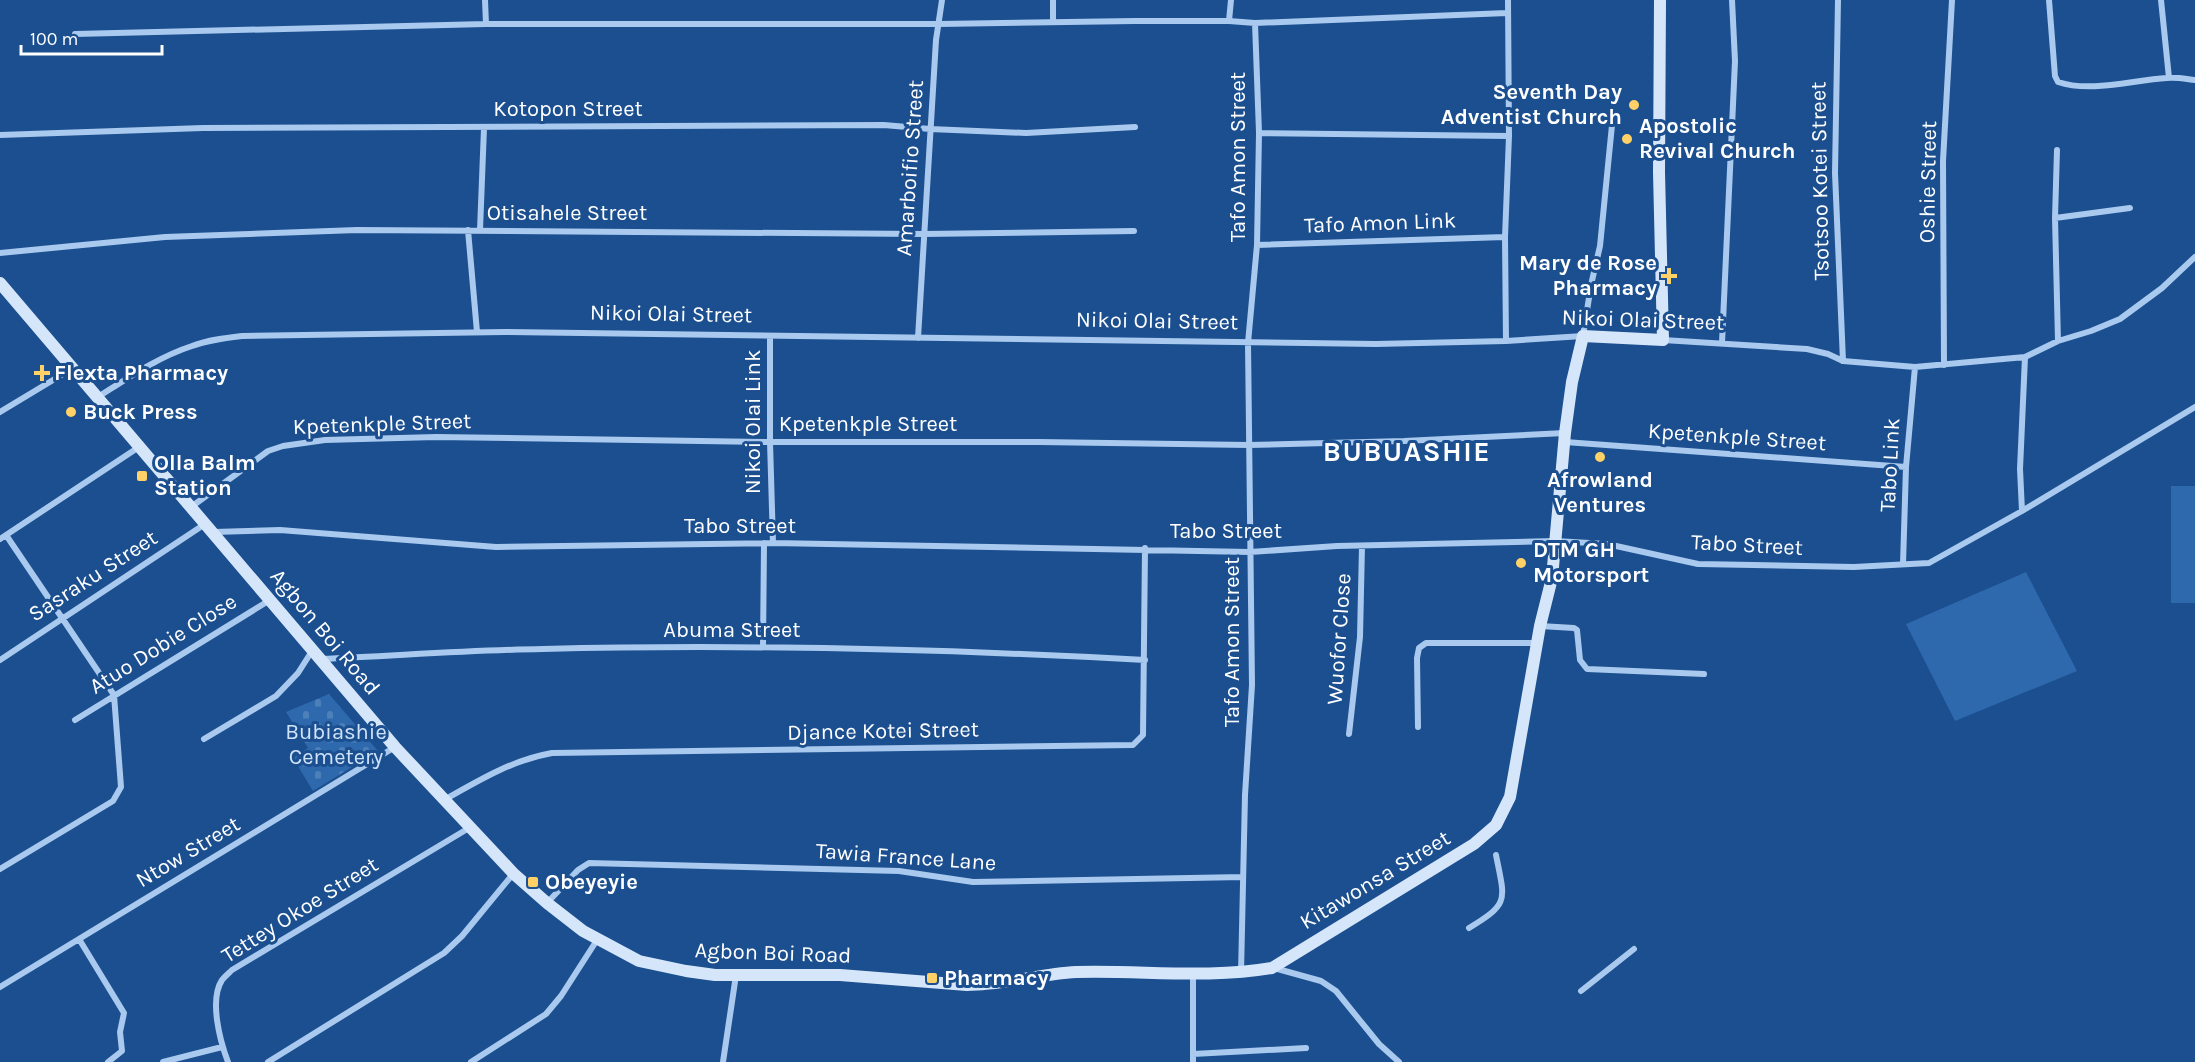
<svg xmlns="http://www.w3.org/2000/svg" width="2195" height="1062" font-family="Karla,sans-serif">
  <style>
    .cemetery { fill: url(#cemetery-stones) }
    .park { fill: #2e69ad }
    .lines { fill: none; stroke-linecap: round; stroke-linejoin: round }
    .street { stroke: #a9c9ee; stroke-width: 6 }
    .secondary { stroke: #d6e6fa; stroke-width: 12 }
    .poi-dot { fill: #ffd166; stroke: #1b4f8f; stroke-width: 2 }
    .labels { text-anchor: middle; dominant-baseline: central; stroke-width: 6; stroke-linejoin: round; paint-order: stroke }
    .poi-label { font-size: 22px; font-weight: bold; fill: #fff; stroke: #1b4f8f; text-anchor: start }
    .street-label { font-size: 22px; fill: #fff; stroke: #1b4f8f }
    .park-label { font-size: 22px; fill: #cfe3fa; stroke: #1b4f8f }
    .district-label { font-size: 28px; font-weight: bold; letter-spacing: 1.5px; fill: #fff; stroke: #1b4f8f }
  </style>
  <defs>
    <pattern id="cemetery-stones" width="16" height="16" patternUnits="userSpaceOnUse" patternTransform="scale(1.5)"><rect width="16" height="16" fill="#2e69ad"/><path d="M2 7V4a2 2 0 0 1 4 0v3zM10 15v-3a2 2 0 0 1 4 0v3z" fill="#4d80b9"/></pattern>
  </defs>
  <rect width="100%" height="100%" fill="#1b4f8f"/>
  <!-- cemetery -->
  <path class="cemetery" d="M329,694L378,751L313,791L293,758L308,748L286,712Z"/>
  <!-- park -->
  <path class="park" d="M2171,486H2195V603H2171Z
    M2026,572L2077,671L1955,721L1906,624Z"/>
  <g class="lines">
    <!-- street -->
    <path class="street" d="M485,0L486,24
      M1053,0V21
      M1838,0L1835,173L1843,361
      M2049,0L2055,76L2058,82C2091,93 2132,80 2167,78C2176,77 2186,79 2195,80
      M2161,0L2169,78
      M1229,21L1231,0
      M75,34L486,24H939L1135,21H1229L1255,23L1507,13
      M1259,133L1509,136
      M0,135L203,128L884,125L930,129L1026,133L1135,127
      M2057,150L2055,218L2058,341
      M2055,218L2130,208
      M468,230L477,332
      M480,230L484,128
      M1257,245L1505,237
      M0,253L165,237L357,230L923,234L1134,231
      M770,336V442L773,543
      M918,338L936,40L942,0
      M1663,340L1807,349L1828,354L1843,361L1915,367L2025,357L2058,341L2091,331L2120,319L2162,288L2195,257
      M1506,341L1505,237L1509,136L1508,0
      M1722,343L1735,61L1732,0
      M1944,365L1943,161L1952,0
      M98,397C128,378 158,357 192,346C208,340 225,338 242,336L505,332L1376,344L1506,341L1583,336L1591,285L1600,246L1613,115
      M0,412L73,368
      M1565,442L1906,467
      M191,507L268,451L283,446L325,440L436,437L770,442H1039L1249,445L1404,441L1565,433
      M2022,511L2020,469L2025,357
      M214,532L280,530L496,547L773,543L1250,552L1337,546L1555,541L1607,544L1698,564L1854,567L1929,563L2022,511L2195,407
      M0,539L139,447
      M1903,564L1906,467L1915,367
      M1540,626L1574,628L1577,630L1580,660L1587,669L1704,674
      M763,647L764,543
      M321,659C395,656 469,650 543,649C743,644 944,649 1145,660
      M0,660L205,524
      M75,720L270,600
      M1418,727L1417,658L1419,648L1426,643H1537
      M1349,734L1360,637L1362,546
      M204,739L276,696L298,673L312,651
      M444,800C480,780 512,760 552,753L1133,745L1143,735L1145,548
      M0,869L113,801L121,787L114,695L6,535
      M547,903L578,870L589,863L899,871L973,882L1243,877
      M1469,928C1510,903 1505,901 1496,855
      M79,939L124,1013L120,1032L122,1051L108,1062
      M1274,968L1321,981L1336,991L1379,1044L1399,1062
      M1241,973L1245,795L1252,685L1248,343L1257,245L1259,133L1255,23
      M0,987L395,747
      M1581,991L1634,949
      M1193,1054L1306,1048
      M163,1062L222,1047
      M228,1062C220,1041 209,1000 222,980C225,976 229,973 232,970L469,828
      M268,1062L444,953L462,936L513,874
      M471,1062L546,1014L561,996L597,940
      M723,1062L736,975
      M1193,1062V973"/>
    <!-- secondary -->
    <path class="secondary" d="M0,283L395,747L514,874L547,903L583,931L639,961L686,971L715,975H840L967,985C1004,985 1039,974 1076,972C1141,970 1208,979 1272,968L1474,844L1496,825L1510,797L1540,626L1552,578L1565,433L1572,382L1583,336L1663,340L1659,172L1660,0"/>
  </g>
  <!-- markers -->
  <g class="poi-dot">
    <circle cx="1634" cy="105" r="6"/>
    <circle cx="1627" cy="139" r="6"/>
    <path d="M1666 267h6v6h6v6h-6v6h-6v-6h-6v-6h6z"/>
    <path d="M39 364h6v6h6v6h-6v6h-6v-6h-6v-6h6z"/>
    <circle cx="71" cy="412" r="6"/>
    <circle cx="1600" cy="457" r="6"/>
    <rect x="136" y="470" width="12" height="12" rx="3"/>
    <circle cx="1521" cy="563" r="6"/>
    <rect x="527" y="876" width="12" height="12" rx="3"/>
    <rect x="926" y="972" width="12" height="12" rx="3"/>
  </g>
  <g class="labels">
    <!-- poi labels -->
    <g class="poi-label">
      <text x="1622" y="92" text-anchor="end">Seventh Day<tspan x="1622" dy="25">Adventist Church</tspan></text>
      <text x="1639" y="126">Apostolic<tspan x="1639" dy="25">Revival Church</tspan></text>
      <text x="1657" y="263" text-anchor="end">Mary de Rose<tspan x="1657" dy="25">Pharmacy</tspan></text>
      <text x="54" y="373">Flexta Pharmacy</text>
      <text x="83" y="412">Buck Press</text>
      <text x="154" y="463">Olla Balm<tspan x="154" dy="25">Station</tspan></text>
      <text x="1600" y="480" text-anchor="middle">Afrowland<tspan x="1600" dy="25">Ventures</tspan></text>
      <text x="1533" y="550">DTM GH<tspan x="1533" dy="25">Motorsport</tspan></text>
      <text x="545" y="882">Obeyeyie</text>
      <text x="944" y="978">Pharmacy</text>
    </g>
    <!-- street labels -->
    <g class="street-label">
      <text x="568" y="109">Kotopon Street</text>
      <text transform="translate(1238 157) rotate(-90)">Tafo Amon Street</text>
      <text transform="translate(910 168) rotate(-86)">Amarboifio Street</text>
      <text transform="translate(1820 181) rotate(-91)">Tsotsoo Kotei Street</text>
      <text transform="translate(1928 182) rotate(-89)">Oshie Street</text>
      <text x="567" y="213">Otisahele Street</text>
      <text transform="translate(1380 223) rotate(-2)">Tafo Amon Link</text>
      <text transform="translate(671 314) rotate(1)">Nikoi Olai Street</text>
      <text transform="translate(1643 320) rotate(2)">Nikoi Olai Street</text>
      <text transform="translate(1157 321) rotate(1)">Nikoi Olai Street</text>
      <text transform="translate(753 422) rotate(-90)">Nikoi Olai Link</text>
      <text transform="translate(382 424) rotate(-2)">Kpetenkple Street</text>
      <text x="868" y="424">Kpetenkple Street</text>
      <text transform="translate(1737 437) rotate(4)">Kpetenkple Street</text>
      <text transform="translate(1890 465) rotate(-87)">Tabo Link</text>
      <text x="740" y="526">Tabo Street</text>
      <text x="1226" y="531">Tabo Street</text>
      <text transform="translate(1747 545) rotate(3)">Tabo Street</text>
      <text transform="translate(93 576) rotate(-33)">Sasraku Street</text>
      <text x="732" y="630">Abuma Street</text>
      <text transform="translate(325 632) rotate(50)">Agbon Boi Road</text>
      <text transform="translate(1339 639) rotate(-86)">Wuofor Close</text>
      <text transform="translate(1232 642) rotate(-90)">Tafo Amon Street</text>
      <text transform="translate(163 644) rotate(-32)">Atuo Dobie Close</text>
      <text transform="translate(883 731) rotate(-1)">Djance Kotei Street</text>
      <text transform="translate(188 852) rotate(-31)">Ntow Street</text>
      <text transform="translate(906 857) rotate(4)">Tawia France Lane</text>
      <text transform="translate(1375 880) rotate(-31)">Kitawonsa Street</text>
      <text transform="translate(300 910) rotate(-32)">Tettey Okoe Street</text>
      <text transform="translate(773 953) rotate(2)">Agbon Boi Road</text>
    </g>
    <!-- park labels -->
    <g class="park-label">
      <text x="336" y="732">Bubiashie<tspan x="336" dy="25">Cemetery</tspan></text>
    </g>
    <!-- district labels -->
    <g class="district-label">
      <text x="1407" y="451">BUBUASHIE</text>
    </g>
  </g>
  <!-- scale -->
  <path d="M21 45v9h141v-9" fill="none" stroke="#ffffff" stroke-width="3"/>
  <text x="30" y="45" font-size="18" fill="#ffffff" stroke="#1b4f8f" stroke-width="4.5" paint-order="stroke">100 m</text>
</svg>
